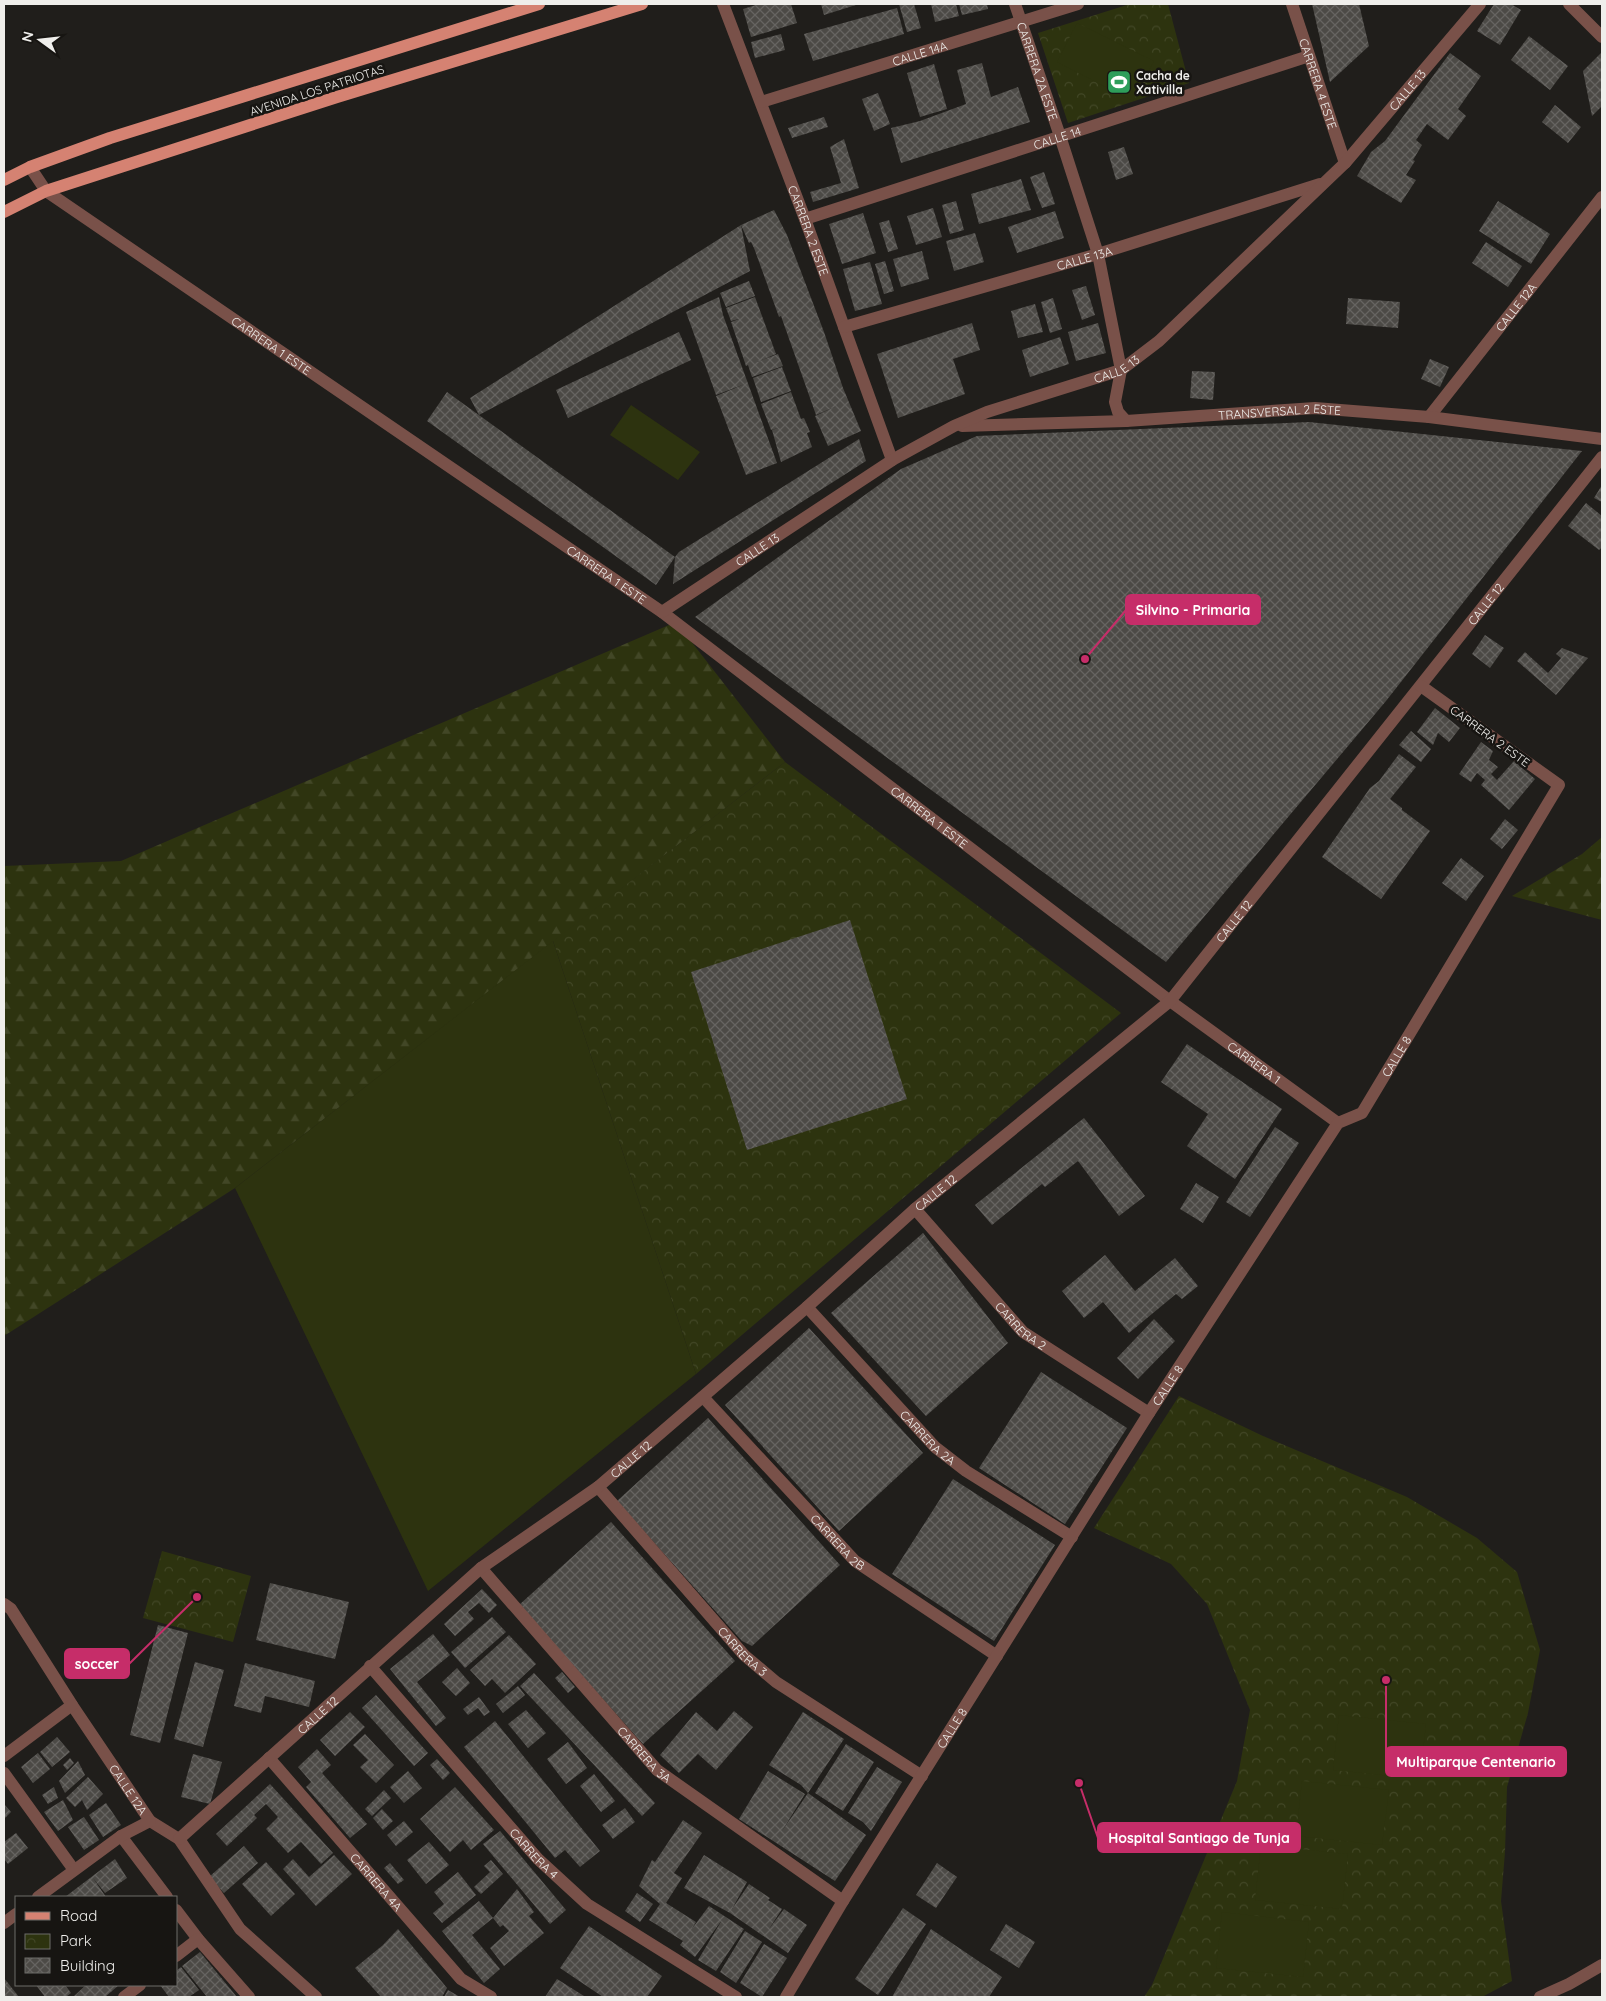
<svg xmlns="http://www.w3.org/2000/svg" width="1606" height="2001" font-family="Quicksand,sans-serif">
  <style>
    .forest { fill: url(#forest-firs) }
    .park { fill: url(#park-crowns) }
    .garden { fill: #2d330f }
    .building { fill: url(#building-cross-hatch) }
    .lines { fill: none; stroke-linecap: round; stroke-linejoin: round }
    .minor { stroke: #795149; stroke-width: 12 }
    .major { stroke: #d58272; stroke-width: 12 }
    .labels { text-anchor: middle; dominant-baseline: central; stroke-width: 5; stroke-linejoin: round; paint-order: stroke }
    .street-label { font-size: 12px; fill: #efeeeb; stroke: #171512 }
    .poi-label { font-size: 12px; font-weight: bold; fill: #efeeeb; stroke: #171512; text-anchor: start }
    .leader { fill: none; stroke: #c62d69; stroke-width: 2 }
    .callout-dot { fill: #c62d69; stroke: #171512; stroke-width: 2 }
    .callout { fill: #c62d69; stroke: #c62d69; stroke-width: 2 }
    .callout-label { font-size: 14px; text-anchor: middle; font-weight: bold; fill: #fff }
  </style>
  <defs>
    <pattern id="forest-firs" width="22" height="20" patternUnits="userSpaceOnUse" patternTransform="scale(1.25)"><rect width="22" height="20" fill="#2d330f"/><path d="M5 1l3.5 6h-7zM16 11l3.5 6h-7z" fill="#424726"/></pattern>
    <pattern id="park-crowns" width="20" height="18" patternUnits="userSpaceOnUse" patternTransform="scale(1.25)"><rect width="20" height="18" fill="#2d330f"/><path d="M2 6a3 3 0 1 1 6 0M12 15a3 3 0 1 1 6 0" fill="none" stroke="#424726"/></pattern>
    <pattern id="building-cross-hatch" width="8" height="8" patternUnits="userSpaceOnUse" patternTransform="scale(1.25)"><rect width="8" height="8" fill="#4c4a46"/><path d="M0 0l8 8M0 8l8-8" fill="none" stroke="#666461"/></pattern>
  </defs>
  <rect width="100%" height="100%" fill="#201e1b"/>
  <!-- forest -->
  <path class="forest" d="M676,622L785,762L235,1188L4,1336V866L121,861Z
    M1602,837V920L1512,896L1582,854Z"/>
  <!-- park -->
  <path class="park" d="M1130,4H1168L1189,83L1068,123L1038,33Z
    M785,762L1121,1013L696,1374L553,941Z
    M1179,1396L1263,1436L1407,1497L1477,1538L1517,1572L1540,1650L1528,1713L1507,1787L1505,1852L1501,1901L1512,1981L1482,1997H1144L1152,1985L1237,1781L1250,1710L1207,1604L1171,1564L1094,1528Z
    M162,1551L251,1576L233,1642L143,1618Z"/>
  <!-- garden -->
  <path class="garden" d="M1077,23L1154,61L1133,101L1057,62Z
    M631,405L700,452L678,480L610,435Z
    M553,941L696,1374L428,1591L235,1188Z
    M1339,1715L1426,1724L1420,1779L1333,1770Z
    M1302,1781L1389,1790L1382,1845L1296,1836Z
    M1261,1845L1348,1854L1342,1909L1255,1900Z
    M1222,1912L1309,1922L1303,1977L1216,1968Z"/>
  <!-- building -->
  <path class="building" d="M759,4H791L797,23L751,37L743,9Z
    M821,4H859L824,15Z
    M899,4H914L921,28L907,32Z
    M931,4H956L959,16L935,22Z
    M959,4H987L988,9L962,15Z
    M1312,4H1359L1369,46L1330,82Z
    M1494,4H1511L1521,10L1500,45L1477,31Z
    M897,8L904,34L813,61L804,34Z
    M781,34L785,50L755,58L751,42Z
    M1529,36L1568,66L1550,90L1511,60Z
    M1602,52V106L1592,116L1583,71Z
    M1450,53L1481,76L1458,109L1466,116L1448,140L1427,124L1416,140L1422,145L1413,160L1415,161L1406,175L1416,180L1401,203L1357,176L1371,152L1385,141Z
    M982,63L991,97L1018,87L1030,122L901,163L891,128L920,121L966,104L957,70Z
    M934,64L947,109L920,117L907,73Z
    M878,93L890,124L874,131L862,99Z
    M1555,105L1581,127L1568,143L1542,122Z
    M824,117L828,127L792,138L788,128Z
    M844,139L859,188L813,202L810,192L841,183L830,147Z
    M1124,147L1133,174L1116,180L1108,152Z
    M1044,172L1055,204L1042,208L1030,177Z
    M1021,179L1031,210L979,224L971,194Z
    M956,201L964,230L950,234L942,205Z
    M1498,201L1550,234L1531,264L1479,231Z
    M933,208L942,237L916,245L907,216Z
    M774,210L787,235L824,332L843,388L861,431L828,446L815,416L839,405L816,415L781,316L779,317L754,248L751,242L749,243L741,225L750,271L479,415L470,398L741,225Z
    M1055,211L1064,238L1017,253L1008,227Z
    M863,213L876,253L842,264L829,224Z
    M889,220L898,249L888,252L879,223Z
    M975,233L984,262L954,271L946,241Z
    M1486,242L1522,266L1508,287L1472,263Z
    M922,251L929,279L901,287L893,259Z
    M885,261L894,291L884,294L875,264Z
    M870,262L882,304L855,311L843,269Z
    M749,281L755,296L726,307L720,293Z
    M1086,286L1095,315L1082,320L1072,290Z
    M719,297L723,315L777,463L746,475L716,396L745,384L716,395L686,312Z
    M755,297L776,354L757,362L778,354L783,366L752,377L748,365L746,366L731,322L739,319L731,321L726,308Z
    M1053,298L1062,329L1050,333L1041,302Z
    M1348,298L1400,302L1398,328L1346,324Z
    M1035,304L1043,332L1018,338L1011,311Z
    M972,323L980,350L953,359L965,394L898,418L877,354Z
    M1098,323L1106,353L1076,361L1068,332Z
    M679,332L691,360L568,418L556,390Z
    M1060,337L1069,364L1030,377L1022,350Z
    M1430,359L1449,367L1440,387L1421,379Z
    M782,367L791,391L761,402L753,378Z
    M1192,371L1215,372L1213,400L1190,398Z
    M447,392L675,557L656,585L427,421Z
    M791,392L801,419L804,418L810,432L807,433L812,447L781,462L772,430L781,427L771,430L761,404Z
    M1309,422L1582,451L1386,701L1166,962L695,617L901,469L977,436Z
    M859,439L866,461L673,584L675,557L679,552Z
    M1602,485V502L1594,498Z
    M1586,503L1602,516V547L1599,550L1568,526Z
    M1485,635L1504,648L1490,668L1472,654Z
    M1562,648L1588,658L1556,695L1517,661L1525,652L1548,673L1561,658L1556,654Z
    M1435,708L1460,728L1449,742L1438,733L1433,745L1417,732Z
    M1411,731L1431,749L1421,762L1399,745Z
    M1481,742L1493,751L1489,760L1498,767L1491,774L1497,780L1514,761L1535,779L1509,810L1481,785L1485,780L1477,773L1471,782L1459,774Z
    M1399,754L1416,767L1390,799L1402,808V810L1430,831L1381,899L1322,857L1370,788L1379,781Z
    M1505,819L1518,830L1502,849L1490,839Z
    M1461,858L1484,876L1466,901L1442,883Z
    M850,920L907,1099L747,1150L691,972Z
    M1187,1044L1282,1109L1235,1179L1187,1146L1208,1114L1161,1082Z
    M1084,1118L1145,1196L1119,1216L1078,1161L1045,1187L1042,1184L992,1225L975,1205Z
    M1275,1127L1299,1143L1250,1217L1226,1202Z
    M1196,1183L1219,1197L1203,1223L1180,1209Z
    M923,1233L1008,1343L926,1416L831,1313Z
    M1105,1255L1135,1291L1175,1258L1198,1286L1182,1299L1176,1294L1129,1333L1103,1302L1084,1318L1062,1291Z
    M1154,1319L1175,1341L1138,1379L1117,1358Z
    M809,1328L923,1453L839,1531L725,1405Z
    M1041,1372L1127,1428L1065,1524L979,1468Z
    M708,1418L840,1565L752,1646L742,1641L617,1501Z
    M953,1479L1055,1545L994,1641L892,1574Z
    M611,1522L735,1661L643,1744L519,1605Z
    M270,1583L349,1602L335,1659L256,1640Z
    M482,1589L497,1605L489,1613L479,1603L468,1612L474,1619L455,1636L444,1624Z
    M492,1617L506,1632L465,1668L451,1652Z
    M158,1625L188,1633L160,1743L130,1735Z
    M433,1634L450,1655L417,1682L446,1718L436,1726L390,1669Z
    M509,1635L536,1664L505,1693L492,1679L485,1686L470,1670Z
    M195,1662L224,1670L203,1747L174,1739Z
    M245,1663L315,1681L309,1707L265,1696L261,1713L234,1706Z
    M457,1668L470,1683L456,1696L442,1682Z
    M562,1672L575,1687L568,1693L555,1678Z
    M534,1673L655,1803L642,1816L520,1686Z
    M518,1686L525,1695L503,1713L496,1704Z
    M376,1695L428,1753L414,1766L362,1708Z
    M479,1697L490,1712L484,1716L478,1708L468,1715L463,1709Z
    M526,1710L546,1733L528,1748L508,1724Z
    M734,1711L753,1727L716,1770L698,1754L679,1773L660,1755L696,1712L717,1731Z
    M350,1712L365,1727L335,1756L320,1740Z
    M803,1712L844,1739L808,1793L801,1785L769,1765Z
    M495,1721L600,1851L580,1867L565,1850L555,1858L464,1747Z
    M365,1734L394,1765L376,1783L360,1767L368,1760L353,1745Z
    M57,1737L70,1752L52,1767L40,1752Z
    M568,1742L587,1768L566,1784L547,1759Z
    M846,1744L874,1762L843,1811L815,1793Z
    M317,1749L331,1765L322,1773L367,1824L350,1838L306,1787L311,1782L298,1767Z
    M38,1753L50,1769L33,1783L21,1767Z
    M193,1754L222,1762L210,1804L181,1797Z
    M70,1758L74,1763L67,1770L63,1765Z
    M437,1759L450,1773L443,1780L430,1765Z
    M78,1761L85,1775L65,1793L59,1781Z
    M877,1767L902,1782L871,1831L863,1822L848,1813Z
    M408,1771L422,1788L404,1803L390,1787Z
    M768,1771L805,1794L782,1831L808,1793L866,1835L835,1881L739,1819Z
    M594,1774L615,1801L601,1812L580,1786Z
    M88,1777L103,1794L87,1810L82,1800L75,1807L66,1798Z
    M270,1784L333,1853L321,1864L301,1842L288,1853L266,1829L278,1817L266,1804L254,1815L257,1818L227,1846L216,1834Z
    M54,1787L58,1798L48,1804L42,1795Z
    M455,1787L494,1830L471,1850L463,1840L450,1852L420,1819Z
    M384,1790L391,1798L372,1816L365,1809Z
    M63,1800L73,1820L58,1831L44,1812Z
    M106,1803L121,1825L103,1837L89,1815Z
    M4,1804L11,1812L4,1819Z
    M625,1808L635,1822L613,1839L602,1825Z
    M382,1809L393,1821L383,1830L373,1818Z
    M84,1817L99,1840L84,1850L68,1827Z
    M683,1820L702,1833L674,1873L682,1878L666,1903L696,1922L691,1930L709,1906L744,1929L716,1971L698,1960L722,1920L695,1957L680,1945L683,1941L649,1920L660,1904L639,1886L652,1860L655,1862Z
    M404,1821L413,1832L396,1846L387,1835Z
    M500,1831L566,1910L550,1924L483,1844Z
    M16,1833L28,1848L8,1864L4,1859V1842Z
    M429,1842L449,1865L426,1884L407,1860Z
    M244,1846L258,1863L224,1893L209,1877Z
    M334,1855L352,1874L316,1906L283,1869L293,1859L309,1877Z
    M704,1855L747,1882L732,1909L749,1884L770,1898L768,1900L782,1909L769,1929L784,1909L807,1925L788,1953L730,1913L684,1888Z
    M115,1859L127,1878L105,1893L93,1878L106,1897H65Z
    M491,1860L503,1874L481,1894L474,1887L490,1872L484,1866Z
    M266,1862L295,1894L271,1916L242,1884Z
    M390,1863L404,1880L398,1884L384,1868Z
    M937,1863L957,1877L936,1908L916,1895Z
    M458,1872L476,1895L442,1923L433,1913L444,1904L434,1892Z
    M517,1889L534,1912L529,1916L544,1933L504,1966L490,1948L509,1931L503,1925L500,1927L493,1918Z
    M637,1893L653,1904L640,1922L625,1911Z
    M479,1901L493,1918L472,1935L500,1969L484,1983L442,1931Z
    M903,1908L926,1924L878,1995L855,1979Z
    M1006,1924L1035,1942L1019,1968L990,1950Z
    M589,1926L662,1976L647,1997H603L560,1968Z
    M398,1929L447,1988L442,1997H381L355,1968L383,1945Z
    M931,1929L1002,1977L989,1997H892Z
    M745,1931L762,1942L736,1983L720,1972Z
    M764,1944L787,1958L762,1997L740,1983Z
    M200,1952L218,1974L237,1997H207L182,1966Z
    M181,1967L199,1990L189,1997H169L160,1985H176V1971Z
    M4,1978L19,1997H4Z
    M557,1979L584,1996L583,1997H545Z
    M36,1985H65L71,1993L66,1997H45Z
    M86,1985H119L105,1997H73Z
    M448,1990L460,1997H444Z"/>
  <g class="lines">
    <!-- minor -->
    <g class="minor">
      <path id="s1" d="M723,4L805,219L892,460"/>
      <path id="s2" d="M1015,4L1060,136L1098,254L1121,370L1115,402L1118,412L1126,421"/>
      <path id="s3" d="M1292,4L1345,163"/>
      <path d="M1569,4L1602,37"/>
      <path id="s4" d="M761,102L1078,4"/>
      <path id="s5" d="M30,167L46,191L662,612L1170,1001L1338,1123"/>
      <path id="s6" d="M805,219L1309,56"/>
      <path id="s7" d="M844,327L1098,254L1320,184"/>
      <path id="s8" d="M1429,417L1602,197"/>
      <path id="s9" d="M962,426L1126,421L1315,408L1429,417L1602,439"/>
      <path id="s10" d="M662,612L894,459L954,426L987,412L1121,370L1159,341L1345,163L1480,4"/>
      <path id="s11" d="M915,1209L1023,1332L1149,1413"/>
      <path id="s12" d="M807,1307L935,1447L966,1471L1072,1537"/>
      <path id="s13" d="M703,1397L855,1561L997,1656"/>
      <path id="s14" d="M598,1487L744,1655L776,1682L922,1776"/>
      <path id="s15" d="M481,1568L657,1770L843,1901"/>
      <path id="s16" d="M4,1604L11,1609L72,1705L150,1821L179,1839L240,1929L316,1997"/>
      <path id="s17" d="M370,1666L538,1859L587,1904L736,1997"/>
      <path d="M4,1756L72,1705"/>
      <path id="s18" d="M269,1758L461,1979L491,1997"/>
      <path d="M4,1773L74,1870"/>
      <path d="M121,1836L167,1897"/>
      <path id="s19" d="M179,1839L481,1568L598,1487L807,1307L915,1209L1170,1001L1602,457"/>
      <path d="M38,1897L121,1836L150,1821"/>
      <path d="M176,1910L198,1939L249,1997"/>
      <path d="M4,1923L16,1914"/>
      <path d="M176,1956L198,1939"/>
      <path d="M124,1997L140,1985"/>
      <path id="s20" d="M786,1997L843,1901L1149,1413L1338,1123L1362,1113L1559,785L1421,686"/>
      <path d="M1540,1997L1569,1984L1602,1965"/>
    </g>
    <!-- major -->
    <path class="major" d="M4,180L30,167L110,138L539,4
      M4,212L46,191L337,97L642,4"/>
  </g>
  <!-- icons -->
  <defs>
    <symbol id="stadium-square" viewBox="-11 -11 22 22"><rect x="-9" y="-9" width="18" height="18" rx="4" fill="#2e9e5b" stroke="#171512"/><path d="M0-5a6.5 5 0 1 0 0 10a6.5 5 0 1 0 0-10ZM-3.5-1.8h7v3.6h-7Z" fill="#fff"/></symbol>
  </defs>
  <g fill-rule="evenodd">
    <use href="#stadium-square" x="1105" y="68" width="28" height="28"/>
  </g>
  <g class="labels">
    <!-- street labels -->
    <g class="street-label">
      <text stroke="none"><textPath href="#s4" startOffset="166">CALLE 14A</textPath></text>
      <text stroke="none"><textPath href="#s2" startOffset="71">CARRERA 2A ESTE</textPath></text>
      <text stroke="none"><textPath href="#s3" startOffset="84">CARRERA 4 ESTE</textPath></text>
      <text transform="translate(317 90) rotate(-18)">AVENIDA LOS PATRIOTAS</text>
      <text stroke="none"><textPath href="#s10" startOffset="924">CALLE 13</textPath></text>
      <text stroke="none"><textPath href="#s6" startOffset="265">CALLE 14</textPath></text>
      <text stroke="none"><textPath href="#s1" startOffset="242">CARRERA 2 ESTE</textPath></text>
      <text stroke="none"><textPath href="#s7" startOffset="250">CALLE 13A</textPath></text>
      <text stroke="none"><textPath href="#s8" startOffset="140">CALLE 12A</textPath></text>
      <text stroke="none"><textPath href="#s5" startOffset="302">CARRERA 1 ESTE</textPath></text>
      <text stroke="none"><textPath href="#s10" startOffset="519">CALLE 13</textPath></text>
      <text stroke="none"><textPath href="#s9" startOffset="318">TRANSVERSAL 2 ESTE</textPath></text>
      <text stroke="none"><textPath href="#s10" startOffset="114">CALLE 13</textPath></text>
      <text stroke="none"><textPath href="#s5" startOffset="708">CARRERA 1 ESTE</textPath></text>
      <text stroke="none"><textPath href="#s19" startOffset="1806">CALLE 12</textPath></text>
      <text transform="translate(1490 736) rotate(36)">CARRERA 2 ESTE</text>
      <text stroke="none"><textPath href="#s5" startOffset="1112">CARRERA 1 ESTE</textPath></text>
      <text stroke="none"><textPath href="#s19" startOffset="1401">CALLE 12</textPath></text>
      <text stroke="none"><textPath href="#s20" startOffset="1126">CALLE 8</textPath></text>
      <text stroke="none"><textPath href="#s5" startOffset="1519">CARRERA 1</textPath></text>
      <text stroke="none"><textPath href="#s19" startOffset="996">CALLE 12</textPath></text>
      <text stroke="none"><textPath href="#s11" startOffset="158">CARRERA 2</textPath></text>
      <text stroke="none"><textPath href="#s20" startOffset="721">CALLE 8</textPath></text>
      <text stroke="none"><textPath href="#s12" startOffset="178">CARRERA 2A</textPath></text>
      <text stroke="none"><textPath href="#s19" startOffset="591">CALLE 12</textPath></text>
      <text stroke="none"><textPath href="#s13" startOffset="198">CARRERA 2B</textPath></text>
      <text stroke="none"><textPath href="#s14" startOffset="219">CARRERA 3</textPath></text>
      <text stroke="none"><textPath href="#s19" startOffset="186">CALLE 12</textPath></text>
      <text stroke="none"><textPath href="#s20" startOffset="316">CALLE 8</textPath></text>
      <text stroke="none"><textPath href="#s15" startOffset="248">CARRERA 3A</textPath></text>
      <text stroke="none"><textPath href="#s16" startOffset="224">CALLE 12A</textPath></text>
      <text stroke="none"><textPath href="#s17" startOffset="249">CARRERA 4</textPath></text>
      <text stroke="none"><textPath href="#s18" startOffset="164">CARRERA 4A</textPath></text>
    </g>
    <!-- poi labels -->
    <g class="poi-label">
      <text x="1136" y="75">Cacha de<tspan x="1136" dy="14">Xativilla</tspan></text>
    </g>
  </g>
  <!-- callouts -->
  <path class="leader" d="M1085 659L1126 610M197 1597L129 1664M1386 1680L1386 1762M1079 1783L1098 1838"/>
  <g class="callout-dot">
    <circle cx="1085" cy="659" r="5"/>
    <circle cx="197" cy="1597" r="5"/>
    <circle cx="1386" cy="1680" r="5"/>
    <circle cx="1079" cy="1783" r="5"/>
  </g>
  <g class="callout">
    <rect x="1126" y="595" width="134" height="29" rx="5"/>
    <rect x="65" y="1649" width="64" height="29" rx="5"/>
    <rect x="1386" y="1747" width="180" height="29" rx="5"/>
    <rect x="1098" y="1823" width="202" height="29" rx="5"/>
  </g>
  <g class="callout-label">
    <text x="1193" y="615">Silvino - Primaria</text>
    <text x="97" y="1669">soccer</text>
    <text x="1476" y="1767">Multiparque Centenario</text>
    <text x="1199" y="1843">Hospital Santiago de Tunja</text>
  </g>
  <!-- border -->
  <rect width="1606" height="2001" fill="none" stroke="#efeeeb" stroke-width="10"/>
  <!-- legend -->
  <rect x="15" y="1896" width="162" height="90" fill="#171512" stroke="#6d6c69"/>
  <rect x="25" y="1912" width="25" height="8" fill="#d58272" stroke="#6d6c69"/>
  <text x="60" y="1921" font-size="15" fill="#efeeeb">Road</text>
  <rect x="25" y="1934" width="25" height="15" fill="url(#park-crowns)" stroke="#6d6c69"/>
  <text x="60" y="1946" font-size="15" fill="#efeeeb">Park</text>
  <rect x="25" y="1958" width="25" height="15" fill="url(#building-cross-hatch)" stroke="#6d6c69"/>
  <text x="60" y="1971" font-size="15" fill="#efeeeb">Building</text>
  <!-- north arrow -->
  <g transform="translate(40 40) rotate(285)" stroke="#171512" stroke-width="4" paint-order="stroke">
  <path d="M0-4L9 19L0 12L-9 19Z" fill="#efeeeb"/>
  <text y="-8" font-size="14" font-weight="bold" text-anchor="middle" fill="#efeeeb">N</text>
  </g>
</svg>
